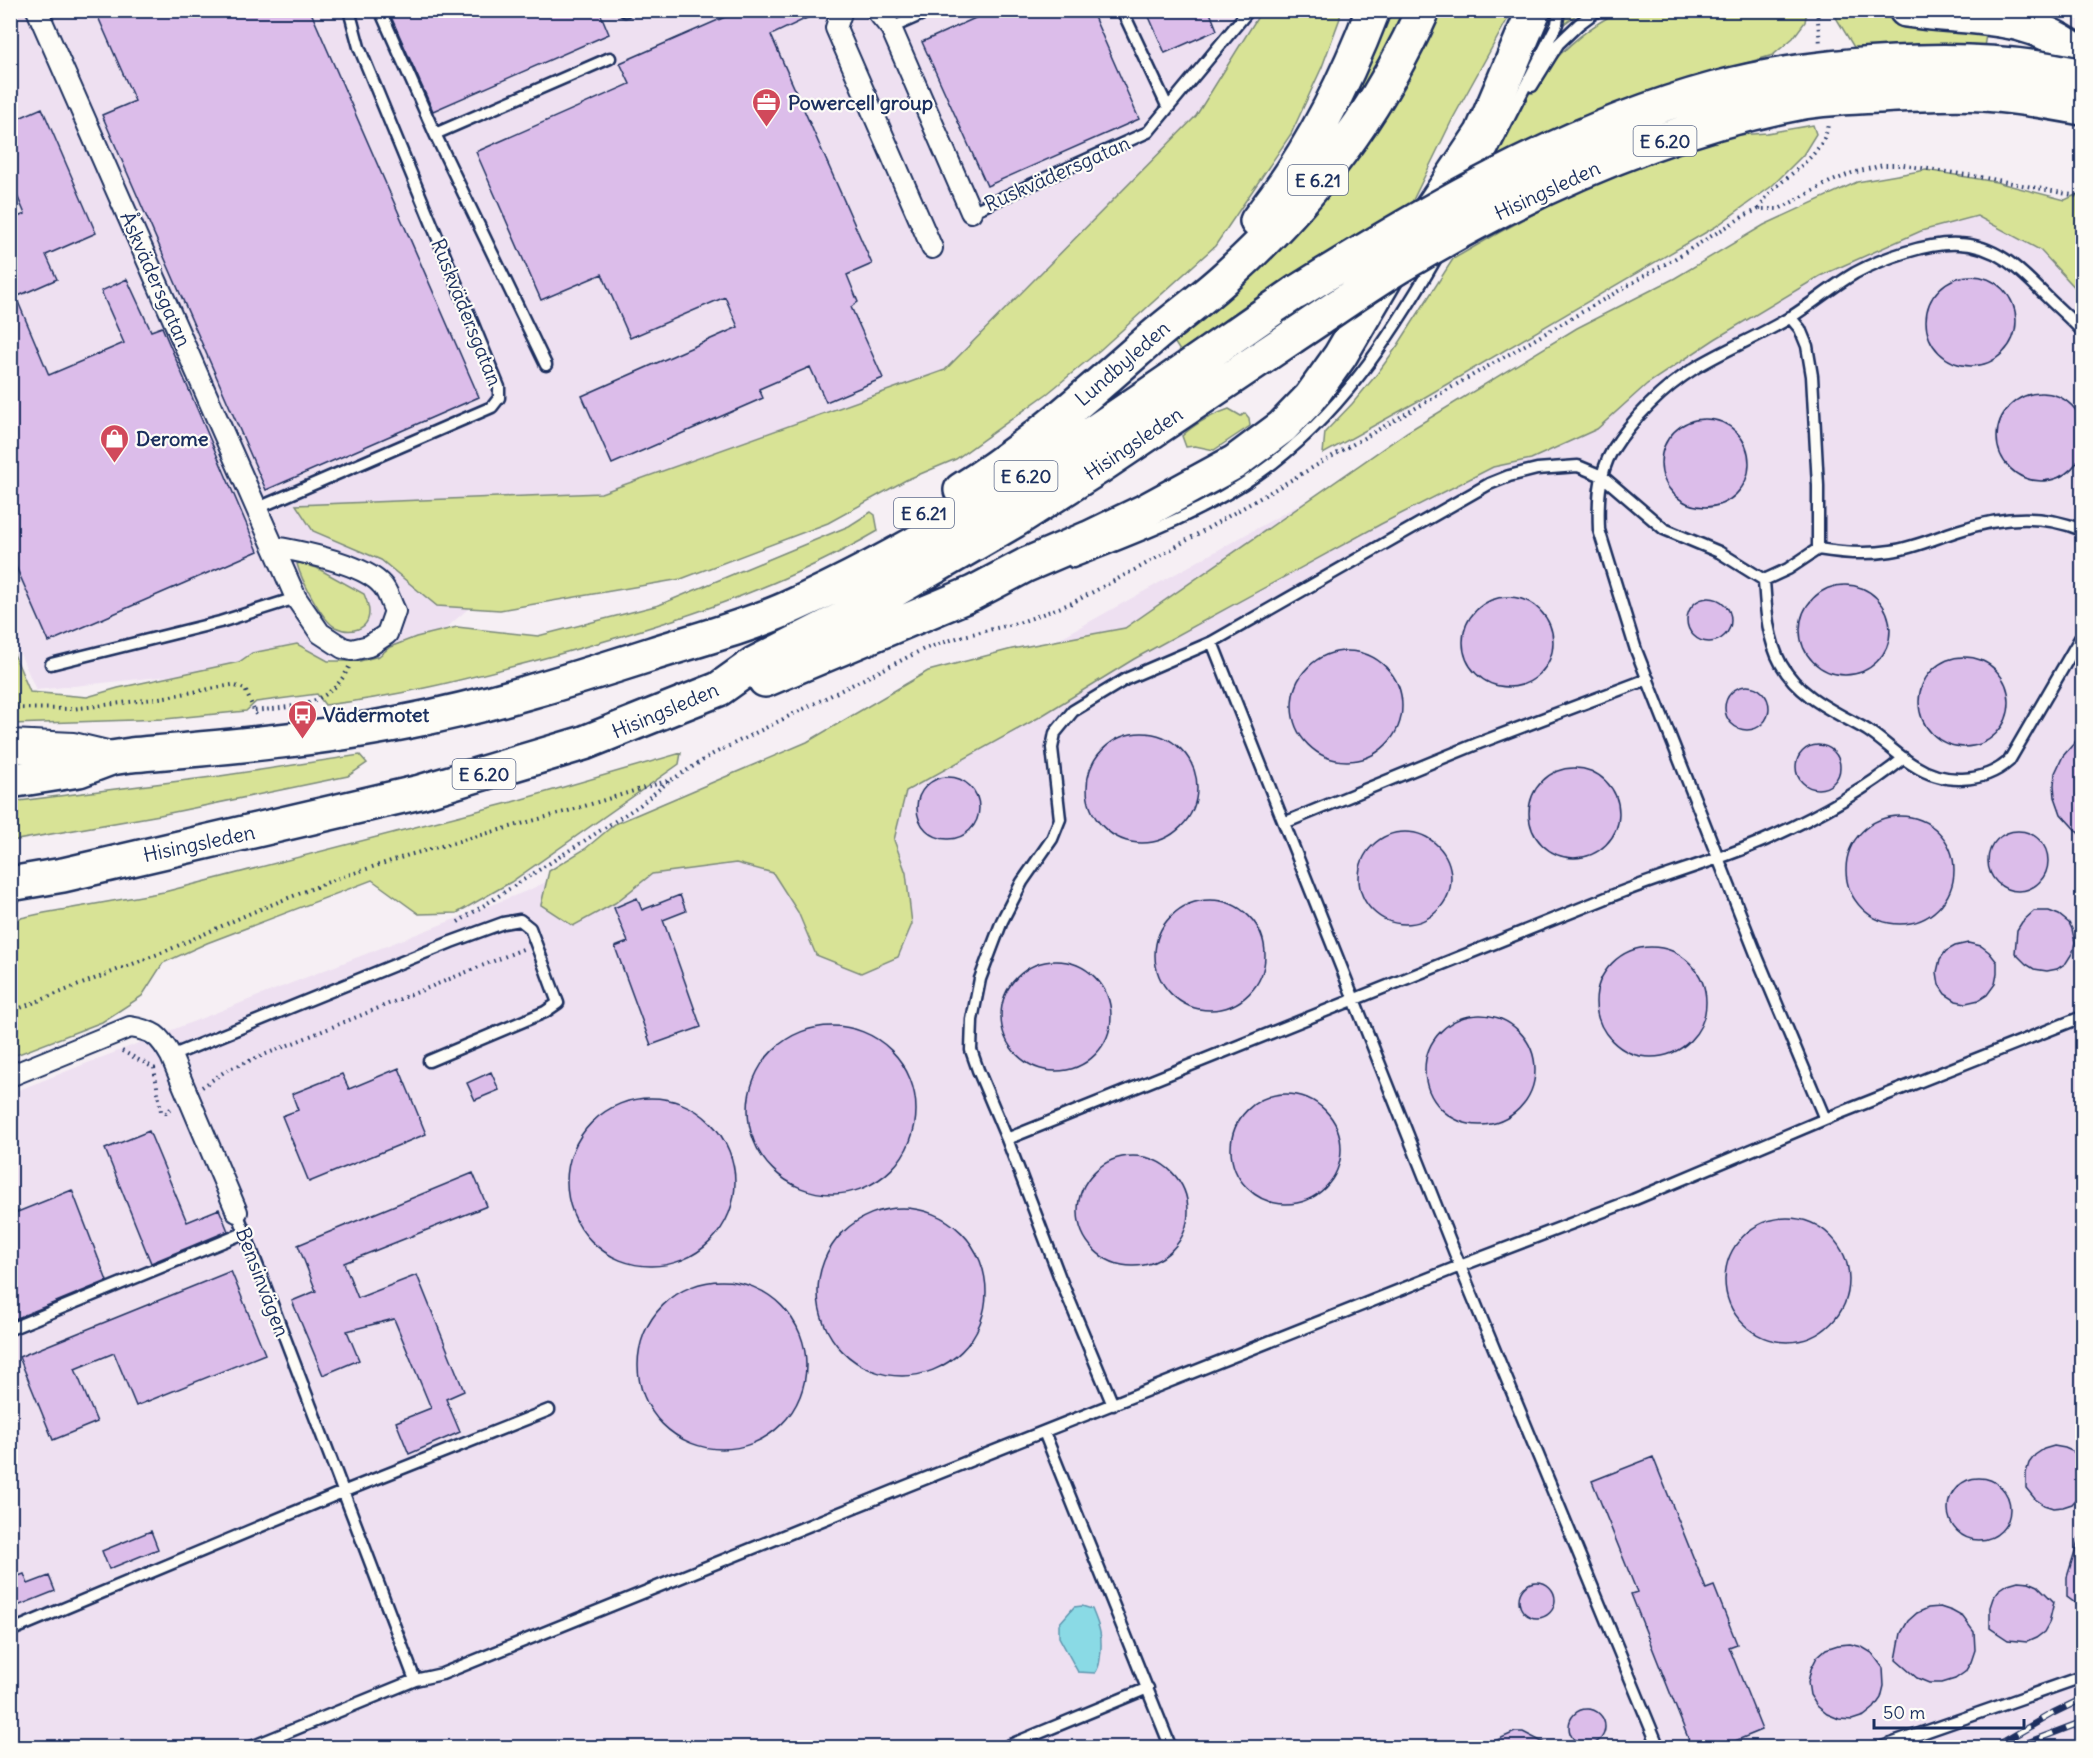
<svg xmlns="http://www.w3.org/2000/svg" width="2093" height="1758" font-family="Delius,sans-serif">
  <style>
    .built { fill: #eee0f1 }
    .green { fill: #d8e396; stroke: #7a897a; stroke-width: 1.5 }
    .water { fill: #8adae5; stroke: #5e96af; stroke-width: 1.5 }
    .building { fill: #dcbdea; stroke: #1b2f5e; stroke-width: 1.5 }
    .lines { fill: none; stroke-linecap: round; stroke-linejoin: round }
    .service-casing { stroke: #1b2f5e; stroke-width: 15 }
    .minor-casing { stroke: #1b2f5e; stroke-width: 24 }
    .primary-casing { stroke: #1b2f5e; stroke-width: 36 }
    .trunk-casing { stroke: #1b2f5e; stroke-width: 38 }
    .path { stroke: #1b2f5e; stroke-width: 4; stroke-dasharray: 1.5 4.5; stroke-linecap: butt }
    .service { stroke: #fdfcf7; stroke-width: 10 }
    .minor { stroke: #fdfcf7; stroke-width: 20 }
    .primary { stroke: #fdfcf7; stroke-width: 32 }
    .trunk { stroke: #fdfcf7; stroke-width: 33 }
    .rail-casing { stroke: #1b2f5e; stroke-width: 7 }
    .rail { stroke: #fdfcf7; stroke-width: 4.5; stroke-dasharray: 14; stroke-linecap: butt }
    .trunk-bridge-casing { stroke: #1b2f5e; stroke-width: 38; stroke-linecap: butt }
    .trunk-bridge { stroke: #fdfcf7; stroke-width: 33 }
    .labels { text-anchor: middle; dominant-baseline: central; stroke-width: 4.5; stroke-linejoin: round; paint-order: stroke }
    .shield { fill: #fdfcf7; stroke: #5f6c8c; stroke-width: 1.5 }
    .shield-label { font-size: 18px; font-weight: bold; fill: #1b2f5e }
    .poi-label { font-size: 20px; font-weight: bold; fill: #1b2f5e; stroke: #fdfcf7; text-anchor: start }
    .street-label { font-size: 20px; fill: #1b2f5e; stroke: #fdfcf7 }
  </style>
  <rect width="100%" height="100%" fill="#f6eff4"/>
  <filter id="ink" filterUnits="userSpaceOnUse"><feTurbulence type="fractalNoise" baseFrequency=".0167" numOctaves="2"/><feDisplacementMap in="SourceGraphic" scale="12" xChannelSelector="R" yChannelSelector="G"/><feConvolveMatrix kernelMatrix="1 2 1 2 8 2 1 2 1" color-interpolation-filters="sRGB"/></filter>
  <g filter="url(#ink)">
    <!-- built -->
    <path class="built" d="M10,11H1262L1196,116L945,370L601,493L422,649L36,690L10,631Z
      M1937,186L2082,239V1747L11,1748V1093L529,890L1030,655L1766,244Z"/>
    <!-- green -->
    <path class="green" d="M1262,10L1340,11V18L1322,67L1291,134L1215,246L1100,350L1048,393L956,459L906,480L828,523L681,579L500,610L437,606L381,560L313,531L296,505L601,493L945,370L1196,116Z
      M1384,11H1412L1376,82L1309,165Z
      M1436,11H1512L1452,120L1412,202L1267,292L1180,351L1171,337Z
      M1562,11H1581L1555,31L1530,58C1536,40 1553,27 1562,11Z
      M1620,11H1807L1805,22L1793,38L1773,55L1649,92L1607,107L1568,122L1496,157C1515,98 1564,38 1620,11Z
      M1832,11H1881L1889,13L1988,22L1984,47L1919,44L1855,49Z
      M1813,125L1816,134L1803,155L1772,186L1715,227L1420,400L1323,454L1325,432L1352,404L1377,374L1398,345L1453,259L1500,232L1568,196L1674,153L1723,136L1767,133Z
      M1926,170L1996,182L2065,200L2082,192V295L2040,250L1977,216L1921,231L1820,276L1715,339L1647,384L1597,429L1531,459L1493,467L1381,524L1134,659L1038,718L906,791L894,840L906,873L912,924L898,957L861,973L816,955L798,912L773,873L736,863L652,874L615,903L573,926L541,905L549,871L585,849L615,824L807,742L928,671L1012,649L1125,628L1407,432L1577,328L1675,278L1764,225L1857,182Z
      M1229,409L1241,416L1245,413L1249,418L1250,426L1214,450L1195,446L1186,447L1182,436C1195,423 1212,415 1229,409Z
      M871,512L875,515L878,531C772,593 652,629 534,661C465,679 396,697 325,705L317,694L256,702L246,711L165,719L11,724V647L30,692L87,697L118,688L239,662L252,653L297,644L328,661H360L379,656L390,647L416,637L457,627L538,636L659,605L849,526Z
      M300,563L317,568L364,594C366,599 369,606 369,612C369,631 349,634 335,627C322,620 301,579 297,564Z
      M681,753L679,764L511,882L457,913L419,914L372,880L207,943L163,963L142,996L102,1022L11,1057V920L44,913L164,892L512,802Z
      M360,755L367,763L348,776L160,815L11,841V802L220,776Z"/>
    <!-- water -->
    <path class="water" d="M1082,1606L1092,1609C1100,1628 1103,1637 1100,1659C1099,1665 1099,1668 1095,1673L1078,1672L1059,1637V1624L1074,1607Z"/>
    <!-- building -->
    <path class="building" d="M95,10H310L479,397L266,490L102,115L135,101Z
      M388,10H599L609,34L433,111Z
      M741,10H824L771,35L872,264L847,275L858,302L851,307L883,378L826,402L810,367L759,389L763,398L612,464L582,396L738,327L725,297L630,338L602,274L541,300L476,152L630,84L620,63Z
      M993,10H1091L1139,119L987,186L922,42Z
      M1146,10H1209L1217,30L1165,53Z
      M42,108L96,233L46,255L57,279L16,297L49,375L124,343L101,291L127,279L151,331L162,327L258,551L49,642L10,553V220L25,214L10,179V122Z
      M1926 321a45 45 0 1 1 90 0a45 45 0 1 1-90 0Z
      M1997 437a44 44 0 1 1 88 0a44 44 0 1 1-88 0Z
      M1661 463a44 44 0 1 1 88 0a44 44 0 1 1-88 0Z
      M1800 630a45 45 0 1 1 90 0a45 45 0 1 1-90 0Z
      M1463 642a45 45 0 1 1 90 0a45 45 0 1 1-90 0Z
      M1687 620a22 22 0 1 1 44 0a22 22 0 1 1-44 0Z
      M1292 706a55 55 0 1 1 110 0a55 55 0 1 1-110 0Z
      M1919 702a45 45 0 1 1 90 0a45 45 0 1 1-90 0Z
      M1725 708a22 22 0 1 1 44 0a22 22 0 1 1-44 0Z
      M1087 788a55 55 0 1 1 110 0a55 55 0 1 1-110 0Z
      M2082,734V837L2061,814L2055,797L2054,785L2055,773L2063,756Z
      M1796 767a22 22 0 1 1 44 0a22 22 0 1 1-44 0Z
      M1529 813a45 45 0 1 1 90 0a45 45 0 1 1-90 0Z
      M917 808a31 31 0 1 1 62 0a31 31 0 1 1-62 0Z
      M1846 870a54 54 0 1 1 108 0a54 54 0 1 1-108 0Z
      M1988 861a30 30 0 1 1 60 0a30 30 0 1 1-60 0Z
      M1359 878a46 46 0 1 1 92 0a46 46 0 1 1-92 0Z
      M680,895L686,911L663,920L701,1027L651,1045L615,947L628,942L614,908L637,898L642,910Z
      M1155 955a55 55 0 1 1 110 0a55 55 0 1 1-110 0Z
      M2034,911H2049L2059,915L2069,923L2072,929L2075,942L2073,952L2066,963L2057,969L2047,971L2034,969L2026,964L2015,953L2017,930L2022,922Z
      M1968,943L1981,946L1989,952L1997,962V974L1995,984L1987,995L1979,1000L1966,1003L1956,1001L1945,994L1939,985L1937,972L1940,959L1946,951L1955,946Z
      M1596 1002a55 55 0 1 1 110 0a55 55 0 1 1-110 0Z
      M1001 1016a55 55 0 1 1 110 0a55 55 0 1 1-110 0Z
      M1425 1070a55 55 0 1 1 110 0a55 55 0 1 1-110 0Z
      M748 1110a84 84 0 1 1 168 0a84 84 0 1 1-168 0Z
      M399,1068L426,1134L309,1182L282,1116L298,1110L292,1094L342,1074L349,1089Z
      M491,1072L499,1090L475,1100L467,1083Z
      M1231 1149a55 55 0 1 1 110 0a55 55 0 1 1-110 0Z
      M567 1182a84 84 0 1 1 168 0a84 84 0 1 1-168 0Z
      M149,1131L187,1222L219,1209L228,1231L151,1263L105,1149Z
      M1078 1211a55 55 0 1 1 110 0a55 55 0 1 1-110 0Z
      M473,1173L487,1206L344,1263L358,1298L417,1275L464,1391L446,1399L460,1432L409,1454L396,1422L431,1408L394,1319L347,1331L359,1360L323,1375L292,1301L316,1291L298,1245Z
      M72,1190L107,1281L10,1321V1215Z
      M818 1292a84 84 0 1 1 168 0a84 84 0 1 1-168 0Z
      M1725 1280a62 62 0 1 1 124 0a62 62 0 1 1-124 0Z
      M231,1271L265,1354L136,1406L114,1353L75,1369L97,1422L53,1440L19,1357Z
      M638 1365a84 84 0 1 1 168 0a84 84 0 1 1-168 0Z
      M2054,1446L2065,1448L2074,1452L2082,1460V1493L2072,1504L2063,1507L2053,1508L2044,1505L2035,1499L2026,1488V1473L2029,1463L2035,1455L2044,1449Z
      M1653,1457L1706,1589L1714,1586L1737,1644L1729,1647L1762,1730L1718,1748H1692L1631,1594L1637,1592L1592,1481Z
      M1948 1509a31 31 0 1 1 62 0a31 31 0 1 1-62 0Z
      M151,1531L158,1549L109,1569L102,1551Z
      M2079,1538L2082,1539V1608L2067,1597V1577Z
      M24,1574L28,1584L49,1576L55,1591L10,1609V1579Z
      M2018,1581L2029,1582L2038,1586L2054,1602L2049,1623L2044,1632L2036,1638L2027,1642L2008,1640L1990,1628V1607L1993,1598L1999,1590L2008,1584Z
      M1519 1600a18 18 0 1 1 36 0a18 18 0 1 1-36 0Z
      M1940,1607L1952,1611L1963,1617L1974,1632L1975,1650L1971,1662L1965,1672L1955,1679L1942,1683H1929L1917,1678L1896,1660L1901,1633L1908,1621L1917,1613L1928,1608Z
      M1850,1644L1862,1647L1872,1653L1883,1668L1884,1686L1881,1698L1874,1708L1864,1716L1852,1720L1839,1719L1827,1714L1817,1706L1810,1695L1808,1682L1811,1669L1817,1657L1826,1649L1838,1645Z
      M1569 1727a18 18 0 1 1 36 0a18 18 0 1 1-36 0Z
      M1515,1732H1523L1554,1748H1479Z"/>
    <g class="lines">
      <defs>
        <path id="service" d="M380,10L435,134L546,365
          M1122,10L1168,108
          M625,11L626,10
          M891,28L932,10
          M1532,86L1558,44L1579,24L1598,10
          M10,100L12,106
          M435,134L610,58
          M1480,175L1557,24L1559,10
          M971,212L1148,132L1249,10
          M1790,317L1800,329L1807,346L1812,376L1818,486V549
          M258,508L492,407L499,398V387L359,47L349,10
          M1073,562C1136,537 1202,513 1258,474C1338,418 1390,338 1438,255
          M1764,580C1766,609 1767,638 1781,664C1800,698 1836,712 1867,730C1884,741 1898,756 1915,766C1943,784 1983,784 2009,761L2082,635
          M51,664L220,622L296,598
          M1284,823L1479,743L1648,679
          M171,1056L451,942L503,923L520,920L530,928L558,1003L545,1012L429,1061
          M1825,1119L1758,959L1636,650L1599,530C1598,505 1598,474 1612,451C1632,419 1663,388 1695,368C1726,349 1760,336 1791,317C1813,303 1833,286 1855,273C1883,258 1928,242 1959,244C1997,245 2021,271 2046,296C2058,308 2071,319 2082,331
          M1007,1139C1206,1060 1405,981 1604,899C1656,877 1712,863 1765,840C1814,818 1863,792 1904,758
          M237,1212L415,1680
          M10,1329L244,1233
          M1113,1405L1060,1278L1007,1139L978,1070L971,1050L972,1020L980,979L1002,921L1022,882L1052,839L1060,819L1052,748L1055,733L1073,711L1126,679L1212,642
          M1044,1432L1171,1748
          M10,1631L345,1491L549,1410
          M249,1748L415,1680L442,1674L904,1487L1460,1266L1633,1200L1825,1119L2082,1017
          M1003,1748L1148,1688
          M1659,1748L1460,1266L1212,642L1489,484L1509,476L1537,469L1578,466L1602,476L1664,529L1719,552L1764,580L1788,569L1818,549C1842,553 1866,555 1891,551C1914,548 1935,538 1957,531C1998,517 2042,513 2082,530
          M1879,1748L2082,1677"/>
        <path id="minor" d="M37,10L296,598L320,633L343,648L352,650L369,646L387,634L395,611C391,604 388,591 382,585C364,564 303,552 275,547
          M842,10L836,28L932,248
          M876,10L891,28L971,212
          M10,1076L130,1027C154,1031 159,1035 171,1056L237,1212"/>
        <path id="primary" d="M10,746L73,749L111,758"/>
        <path id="trunk" d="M1906,10C1972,20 2025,10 2082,55
          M1257,221C1308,157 1344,86 1373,10
          M1423,221L1482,133L1534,10
          M961,490C1027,449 1087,395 1146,343C1172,320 1201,300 1227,276C1309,202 1378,112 1423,10
          M765,680L973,593L1026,565L1089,538L1145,511L1235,462L1282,427L1310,398L1340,356L1391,269
          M10,781L79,770L111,758L131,755C223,747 315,740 405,722C489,706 571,680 652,654C696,640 743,628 786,609C969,527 1132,406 1297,292
          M10,884L63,875L420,792L584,743L719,689L754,664L862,609L1014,521L1099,467L1292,337"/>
      </defs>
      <!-- service casing -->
      <use href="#service" class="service-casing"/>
      <!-- minor casing -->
      <use href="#minor" class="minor-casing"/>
      <!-- primary casing -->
      <use href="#primary" class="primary-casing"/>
      <!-- trunk casing -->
      <use href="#trunk" class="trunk-casing"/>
      <!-- path -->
      <path class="path" d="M1817,10L1820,44
        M1759,209C1763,203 1766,197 1770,193C1790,172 1826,154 1828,123
        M10,708L72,709L154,699L232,685L245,689L256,715
        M255,711C295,706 329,707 349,667
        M458,922L640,805L669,781
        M10,1012L166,951L253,912L336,879L409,855L568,811L673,779L713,754L924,649L960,637L1021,622L1072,603L1144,565L1674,259L1744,216L1759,209H1779L1830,182L1852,173L1883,165H1903L1992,179L2082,197
        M122,1051L154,1068L161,1111L166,1113L174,1106
        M202,1087L227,1070L523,949"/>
      <!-- service -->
      <use href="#service" class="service"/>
      <!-- minor -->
      <use href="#minor" class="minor"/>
      <!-- primary -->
      <use href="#primary" class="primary"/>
      <!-- trunk -->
      <use href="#trunk" class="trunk"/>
      <defs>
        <path id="rail" d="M1993,1748L2053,1713L2082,1699
          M2014,1748L2082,1722"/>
      </defs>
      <!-- rail casing -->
      <use href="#rail" class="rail-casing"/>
      <!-- rail -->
      <use href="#rail" class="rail"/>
      <defs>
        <path id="trunk-bridge" d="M1297,292C1428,210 1564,130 1715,89C1773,73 1833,66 1894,63C1957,59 2020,62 2082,76
          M1292,337C1327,314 1362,289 1398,267C1520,194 1658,130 1798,103C1825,98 1853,97 1880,96C1914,94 1949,92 1984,94C2017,96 2050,102 2082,108"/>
      </defs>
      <!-- trunk-bridge casing -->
      <use href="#trunk-bridge" class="trunk-bridge-casing"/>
      <!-- trunk-bridge -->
      <use href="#trunk-bridge" class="trunk-bridge"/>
    </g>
  </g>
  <!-- icons -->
  <defs>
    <symbol id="office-pin" viewBox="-11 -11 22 30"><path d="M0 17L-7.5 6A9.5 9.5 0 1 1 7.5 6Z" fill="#d1495b" stroke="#fdfcf7"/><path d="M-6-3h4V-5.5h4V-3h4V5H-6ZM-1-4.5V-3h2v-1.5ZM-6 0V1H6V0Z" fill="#fff"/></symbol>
    <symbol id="shop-pin" viewBox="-11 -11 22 30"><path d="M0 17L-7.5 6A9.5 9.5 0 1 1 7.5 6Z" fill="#d1495b" stroke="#fdfcf7"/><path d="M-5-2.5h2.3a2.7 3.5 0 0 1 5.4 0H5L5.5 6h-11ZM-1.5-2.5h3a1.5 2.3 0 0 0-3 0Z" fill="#fff"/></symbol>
    <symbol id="bus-pin" viewBox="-11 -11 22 30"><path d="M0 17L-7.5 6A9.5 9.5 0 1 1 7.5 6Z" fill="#d1495b" stroke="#fdfcf7"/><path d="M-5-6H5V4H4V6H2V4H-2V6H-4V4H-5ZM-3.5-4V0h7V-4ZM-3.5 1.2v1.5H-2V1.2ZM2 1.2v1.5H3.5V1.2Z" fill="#fff"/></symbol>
  </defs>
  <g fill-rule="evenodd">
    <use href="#office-pin" x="750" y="86" width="33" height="45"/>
    <use href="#shop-pin" x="98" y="422" width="33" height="45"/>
    <use href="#bus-pin" x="286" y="698" width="33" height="45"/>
  </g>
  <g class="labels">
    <!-- shield labels -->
    <g class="shield">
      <rect x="1633.5" y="126" width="63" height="30" rx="4.5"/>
      <rect x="1288" y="165" width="60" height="30" rx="4.5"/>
      <rect x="994.5" y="461" width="63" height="30" rx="4.5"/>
      <rect x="894" y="498" width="60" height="30" rx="4.5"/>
      <rect x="452.5" y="759" width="63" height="30" rx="4.5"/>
    </g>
    <g class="shield-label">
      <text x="1665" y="141">E 6.20</text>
      <text x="1318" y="180">E 6.21</text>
      <text x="1026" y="476">E 6.20</text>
      <text x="924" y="513">E 6.21</text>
      <text x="484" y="774">E 6.20</text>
    </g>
    <!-- poi labels -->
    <g class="poi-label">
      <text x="788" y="102">Powercell group</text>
      <text x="136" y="438">Derome</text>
      <text x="323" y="714">Vädermotet</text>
    </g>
    <!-- street labels -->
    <g class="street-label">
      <text transform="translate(1057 173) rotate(-24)">Ruskvädersgatan</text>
      <text transform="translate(1547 190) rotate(-25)">Hisingsleden</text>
      <text transform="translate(156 279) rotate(66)">Åskvädersgatan</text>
      <text transform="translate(467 312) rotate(68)">Ruskvädersgatan</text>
      <text transform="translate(1122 363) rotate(-41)">Lundbyleden</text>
      <text transform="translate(1133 443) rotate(-34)">Hisingsleden</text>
      <text transform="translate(665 710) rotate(-23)">Hisingsleden</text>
      <text transform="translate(199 843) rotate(-12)">Hisingsleden</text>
      <text transform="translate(263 1282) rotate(69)">Bensinvägen</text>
    </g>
  </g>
  <!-- margin -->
  <rect width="2093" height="1758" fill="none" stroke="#fdfcf7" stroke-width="36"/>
  <rect x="18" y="18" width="2057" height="1722" fill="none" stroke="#1b2f5e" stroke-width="2" filter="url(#ink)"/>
  <!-- scale -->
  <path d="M1874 1719v9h150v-9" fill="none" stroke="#1b2f5e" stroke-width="3"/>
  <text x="1883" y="1719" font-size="18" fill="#1b2f5e" stroke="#fdfcf7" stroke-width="4.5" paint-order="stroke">50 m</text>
</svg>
